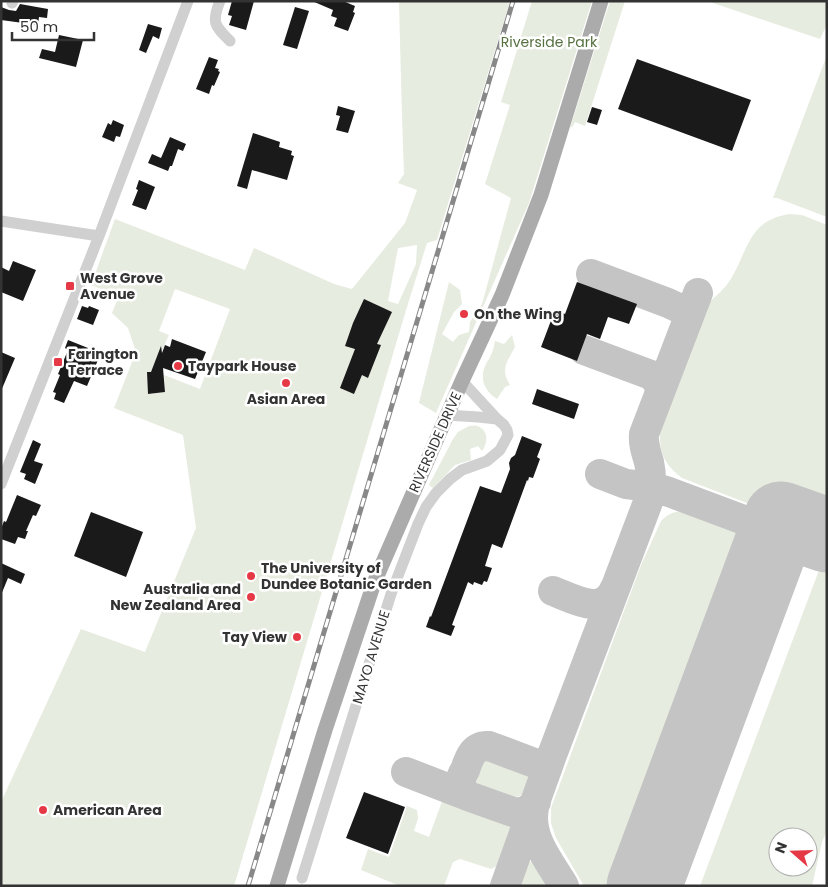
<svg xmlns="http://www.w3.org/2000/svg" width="828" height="887" font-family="Poppins,sans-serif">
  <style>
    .green { fill: #e6ecdf; fill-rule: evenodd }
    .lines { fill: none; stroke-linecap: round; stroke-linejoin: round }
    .taxiway { stroke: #c4c4c4; stroke-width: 30 }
    .runway { stroke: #c4c4c4; stroke-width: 75 }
    .building { fill: #1a1a1a }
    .minor { stroke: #d0d0d0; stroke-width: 11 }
    .major { stroke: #ababab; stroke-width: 15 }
    .rail-casing { stroke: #888; stroke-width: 5 }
    .rail { stroke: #fff; stroke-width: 3; stroke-dasharray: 9; stroke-linecap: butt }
    .poi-dot { fill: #e63946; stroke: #fff; stroke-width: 2 }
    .labels { text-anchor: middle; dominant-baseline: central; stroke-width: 5; stroke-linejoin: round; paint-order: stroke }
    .park-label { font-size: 14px; fill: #56703f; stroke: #fff }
    .poi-label { font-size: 14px; font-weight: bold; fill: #333; stroke: #fff; text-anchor: start }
    .street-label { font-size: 14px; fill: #333; stroke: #fff }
  </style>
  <rect width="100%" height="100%" fill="#fff"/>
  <!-- green -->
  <path class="green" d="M405,1H510L437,240L427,243L407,307L234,886H1V802L81,629L145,652L196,528L183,435L114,408L136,352L128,328L112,313L119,296L91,285L115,219L245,270L254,248L334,284L352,289L405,223L417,190L398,183L404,174L402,117L399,3ZM417,245L416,264L398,304L388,301L398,248ZM175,289L230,309L200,389L164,375L165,392L149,394L147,374L149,372L152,373L169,335L159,331Z
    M532,1H592L529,203L436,413L419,403L449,282L460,290L462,304L454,312L442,334L453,342L459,335L469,332L470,322L482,304L511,198L485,184L510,105L501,102Z
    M610,1H625L585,126L575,122L573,126L570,128Z
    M707,1H827V24L820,39Z
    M827,55V217L777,198H773Z
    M789,214L802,215L827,225V534L682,478C664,464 659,453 660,430L706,305C715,297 726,288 732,277C749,247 749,221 789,214Z
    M512,335L515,347C507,362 500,369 510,385L505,387L497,399C484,391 479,378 486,364C487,361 489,360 490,357C493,352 494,346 495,341L504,344Z
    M469,426C472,426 475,425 477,426C489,430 488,443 482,451L478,446L470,449L471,460L455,465L433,488L429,485L453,439L458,432Z
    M681,511C694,514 706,519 718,523C747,533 764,538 764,573L647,886H584L556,838L551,823V808L641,565L661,521C667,515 672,512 681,511Z
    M827,549V831L822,842L812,886H700ZM778,837H808V867H778Z
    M494,754C503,757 515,760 523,765C538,776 530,798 512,797C505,797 488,791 482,787C471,781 474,764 483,758C487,755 490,755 494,754Z
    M444,796H448L507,818L517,834L508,861L491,869L460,859L453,862L444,886H400L361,870L368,849L389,857L407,806L417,810L418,818L414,831L429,837Z
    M535,858L552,886H518L525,866Z"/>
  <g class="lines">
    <!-- taxiway -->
    <path class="taxiway" d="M591,274L668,303L683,310L686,316L687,322
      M584,350L651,375L658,382L660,392
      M600,474L626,484L652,487L669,492L800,541
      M553,591C574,599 603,617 615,588
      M406,772L468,796
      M536,802C530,810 523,813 513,812L468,796C464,792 461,787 461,781C461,778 463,773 465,770C469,758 473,745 489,746L537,764C544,764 548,761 552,755
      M534,808C528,837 550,862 564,886
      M505,886L552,755L648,502C652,488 652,476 649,462C646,452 643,444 644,434L698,293"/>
    <!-- runway -->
    <path class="runway" d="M644,886L781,519L827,535"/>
  </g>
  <!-- building -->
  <path class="building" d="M232,1H254L246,30L229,25L232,16L228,15Z
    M312,1H343L355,6L353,12L355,13L348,31L334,26L337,18L331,16L333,10Z
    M20,4L48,9L47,18L39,17L38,25L1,20V7L9,10L16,11Z
    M295,7L309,11L297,49L283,45Z
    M148,24L162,28L159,39L153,36L146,53L139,50Z
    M59,35L83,40L76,67L39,58L42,49L55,52Z
    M209,57L218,60L215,68L219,69L218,71L220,72L214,86L212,85L209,94L196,89Z
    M637,59L751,100L732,151L618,109Z
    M338,106L355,111L348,133L336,130L340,116L336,115Z
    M592,107L602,110L597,125L587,122Z
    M113,120L124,125L120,137L116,136L114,142L102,137L108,123L111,125Z
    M253,133L280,142L279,147L292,151L291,155L294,156L287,180L252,170L247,189L237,186Z
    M170,137L186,144L183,151L178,149L172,166H170L168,171L148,163L152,154L161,158Z
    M139,180L155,187L146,210L132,205L138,190L136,189Z
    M13,261L36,270L23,301L1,292V267L9,271Z
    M577,282L637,304L629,324L608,317L600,339L587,334L577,361L541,347L555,310L565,314Z
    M364,299L392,312L377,344L381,345L368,378L362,375L354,394L340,388L355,349L345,346L353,323Z
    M82,306L88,308L89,306L99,310L93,325L77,319Z
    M172,339L206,352L195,379L163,368L165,392L148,394L147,372H151L161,346L162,353L165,345L170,347Z
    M68,340L88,348L85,355L98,360L87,386L74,381L64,403L54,399L56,393L53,392L60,375L58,374L68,350L65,348Z
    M1,352L15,358L1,391Z
    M537,389L579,404L574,419L532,404Z
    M522,436L542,444L537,457L540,459L533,478L529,477L528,481L527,480L502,548L492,544L485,566L492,568L487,582L484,581L482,585L474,582L473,585L468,582L452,625L455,626L451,636L426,627L430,616L431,617L480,486L501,493L510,469L509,463L511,458L515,455Z
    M33,440L41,444L34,461L43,464L35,484L24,479L26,474L20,472Z
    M17,495L41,505L36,516L33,515L26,531H28L25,539L18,537L15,544L1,539V529L4,521L6,522Z
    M91,512L143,532L126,577L74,556Z
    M1,563L25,574L21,584L8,578L1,595Z
    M364,792L405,807L388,854L346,838Z"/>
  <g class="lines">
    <!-- minor -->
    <path class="minor" d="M220,1C211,23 215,26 230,41
      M12,3L13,1
      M1,221L99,236
      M446,415L478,417L497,419
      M1,484L99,236L188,1
      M302,878L391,594L418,524L426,507L436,493L450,479L462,470L487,461L500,450L508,435L507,430L504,425L497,419L462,381"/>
    <!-- major -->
    <path class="major" d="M277,886L325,730L374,583L462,381L502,295L541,195L601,1"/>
    <defs>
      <path id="rail" d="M248,886L513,1"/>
    </defs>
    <!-- rail casing -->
    <use href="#rail" class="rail-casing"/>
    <!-- rail -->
    <use href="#rail" class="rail"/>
  </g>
  <!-- markers -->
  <g class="poi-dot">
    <rect x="65" y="281" width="10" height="10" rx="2.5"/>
    <circle cx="464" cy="314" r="5"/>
    <rect x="53" y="357" width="10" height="10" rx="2.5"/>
    <circle cx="178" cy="366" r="5"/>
    <circle cx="286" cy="383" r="5"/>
    <circle cx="251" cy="576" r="5"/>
    <circle cx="251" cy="597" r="5"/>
    <circle cx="297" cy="637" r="5"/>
    <circle cx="43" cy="810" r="5"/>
  </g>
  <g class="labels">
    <!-- park labels -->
    <g class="park-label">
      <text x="549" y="42">Riverside Park</text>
    </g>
    <!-- poi labels -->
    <g class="poi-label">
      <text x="80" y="278">West Grove<tspan x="80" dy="16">Avenue</tspan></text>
      <text x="474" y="314">On the Wing</text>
      <text x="68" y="354">Farington<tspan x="68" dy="16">Terrace</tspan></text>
      <text x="188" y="366">Taypark House</text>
      <text x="286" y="399" text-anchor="middle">Asian Area</text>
      <text x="261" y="568">The University of<tspan x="261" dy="16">Dundee Botanic Garden</tspan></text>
      <text x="241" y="589" text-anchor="end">Australia and<tspan x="241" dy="16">New Zealand Area</tspan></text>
      <text x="287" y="637" text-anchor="end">Tay View</text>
      <text x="53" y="810">American Area</text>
    </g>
    <!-- street labels -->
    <g class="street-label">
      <text transform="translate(435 442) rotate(-66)">RIVERSIDE DRIVE</text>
      <text transform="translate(371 657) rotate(-73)">MAYO AVENUE</text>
    </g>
  </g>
  <!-- border -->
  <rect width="828" height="887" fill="none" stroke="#333333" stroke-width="5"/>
  <!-- north arrow -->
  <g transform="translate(793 852) rotate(290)"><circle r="24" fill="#ffffff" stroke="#adadad"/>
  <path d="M0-4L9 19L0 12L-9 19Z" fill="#e63946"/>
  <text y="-8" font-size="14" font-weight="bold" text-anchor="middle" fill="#333333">N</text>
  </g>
  <!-- scale -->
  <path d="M12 32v8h82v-8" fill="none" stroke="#333333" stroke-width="2.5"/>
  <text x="20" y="32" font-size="15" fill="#333333" stroke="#ffffff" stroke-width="4" paint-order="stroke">50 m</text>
</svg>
